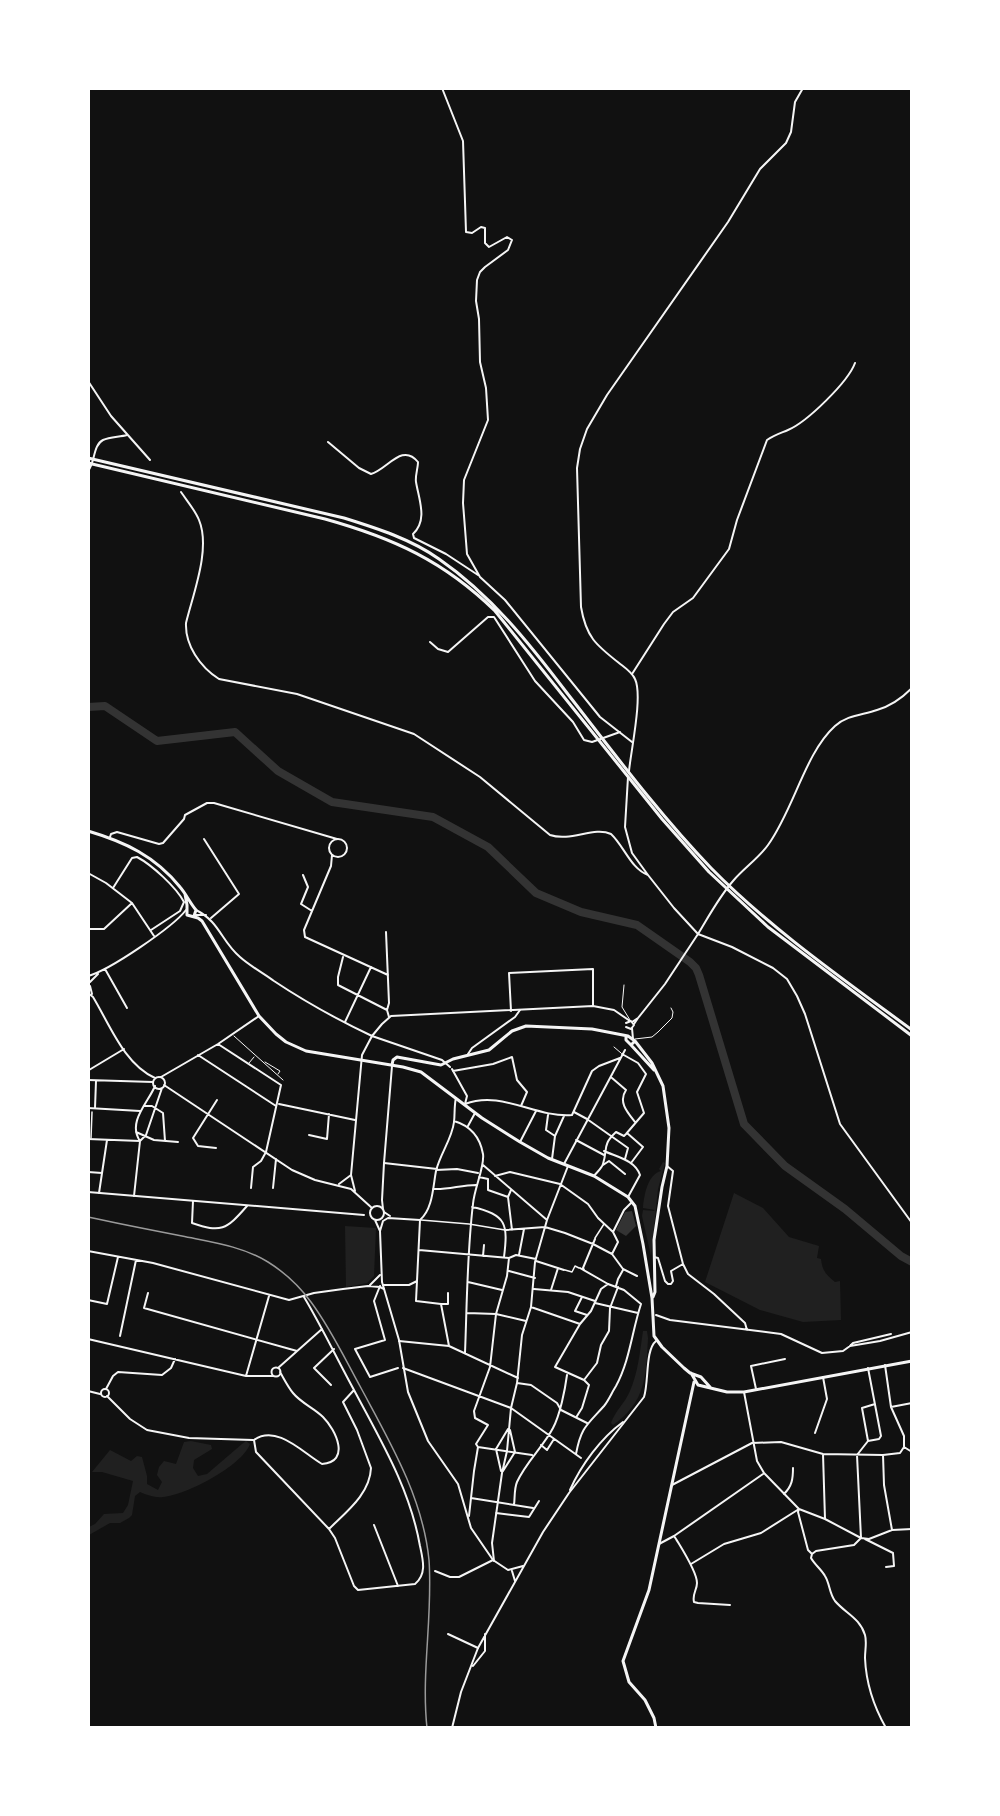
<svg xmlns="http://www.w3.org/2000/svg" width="1000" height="1816" font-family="Overpass,sans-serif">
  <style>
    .green { fill: #202020 }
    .water { fill: #333 }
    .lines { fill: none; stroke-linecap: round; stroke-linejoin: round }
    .river { stroke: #333; stroke-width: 8 }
    .service { stroke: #f5f5f5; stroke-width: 1 }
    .pedestrian { stroke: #f5f5f5; stroke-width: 1.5 }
    .minor { stroke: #f5f5f5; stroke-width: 2 }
    .tertiary { stroke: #f5f5f5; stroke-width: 2 }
    .secondary { stroke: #f5f5f5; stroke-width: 3 }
    .trunk { stroke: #f5f5f5; stroke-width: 3 }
    .rail { stroke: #9a9a9a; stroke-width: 1.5 }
  </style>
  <rect width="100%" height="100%" fill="#111"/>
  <!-- green -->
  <path class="green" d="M663,1162L665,1163L658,1189L651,1256L642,1216L643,1210L654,1211L655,1210L643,1208C644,1195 648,1174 661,1171L659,1169Z
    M734,1193L763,1208L789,1237L819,1246L817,1258L821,1259C822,1270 826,1275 835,1282L840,1281L841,1320L803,1322L760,1310L705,1282Z
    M345,1226L376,1228L374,1276L367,1283L346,1287Z
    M643,1331H647L648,1338C646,1376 646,1402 613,1425L611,1423C615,1411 625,1403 630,1391C638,1373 640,1351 643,1331Z
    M191,1441L211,1445L212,1449L194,1460L193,1468L198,1476L207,1474L242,1444L246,1441L250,1444C242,1466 186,1495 163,1497C155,1498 147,1495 140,1492L135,1496L132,1515L129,1518L120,1523H110L89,1535V1527L95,1524L104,1514L123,1513L128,1505L133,1481L102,1472H92L110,1450L131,1461L137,1456L142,1457L147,1476V1484L158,1490L162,1482L157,1475L159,1467L164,1461L176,1464L184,1442Z"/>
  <!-- water -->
  <path class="water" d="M632,1211L636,1226L626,1236L616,1230L625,1212Z"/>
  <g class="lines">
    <!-- river -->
    <path class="river" d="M88,707L105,706L157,741L235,732L278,771L332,802L433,817L488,847L536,893L581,912L637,925L690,962L696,968L699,975L744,1124L785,1166L845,1209L901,1256L912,1262"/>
    <!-- service -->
    <path class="service" d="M624,985L622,1007L630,1020
      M234,1036L283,1080
      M635,1039L652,1037L658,1032L672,1018L673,1012L671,1008
      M614,1047L621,1053
      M265,1062L280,1071L278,1074
      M249,1063L254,1057"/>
    <!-- pedestrian -->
    <path class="pedestrian" d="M91,1138L92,1112
      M421,1220L469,1224L505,1230
      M595,1238L604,1224
      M565,1270L572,1272L575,1266L579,1268"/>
    <!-- minor -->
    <path class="minor" d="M442,88L463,141L466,232L472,233L481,227L485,228V243L489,247L507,237L512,240L508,250L485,267L480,272L477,280L476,301L479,319L480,362L486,388L488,420L464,480L463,503L467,554L480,577L505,600L600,717L632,742
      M328,442L359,468L371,474C387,470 402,442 418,462C418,468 415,476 416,482C419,500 428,520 413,534L414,538L446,554L478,575
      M88,471C95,463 93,445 103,440C110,437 120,437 127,435
      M430,642L438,649L448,652L488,617H494L535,681L573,722L584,740L592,742L620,732
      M632,674L664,624L673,612L693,598L729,549L737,520L767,440C774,435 781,433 788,430C807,422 848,382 855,363
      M110,837L111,834L117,832L159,844L163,843L184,819L185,815L207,803H214L337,839
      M329 848a9 9 0 1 1 18 0a9 9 0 1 1-18 0Z
      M204,839L239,894L211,918
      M332,855L331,866L304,930L305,937L388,975
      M88,873L106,883L132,903L154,936
      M303,875L308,887L301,904L312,911
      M113,888L132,858L137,857C152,865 176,887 184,902L180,911L151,930
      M88,929H104L132,903
      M386,932L389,1003L387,1010L389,1017
      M698,934C709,916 719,897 733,881C744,868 759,858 768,845C794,809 805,753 835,726C847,715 863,715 877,710C891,706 902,698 912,688
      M343,957L338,977V985L387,1010
      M105,969L127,1008
      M88,976C110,970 173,927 186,910
      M90,982L98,974
      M90,986L92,994
      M88,993L93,997C110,1025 124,1064 155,1078
      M511,1011L509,973L593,969V1006
      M345,1022L371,967
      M218,1044L281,1085L266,1152L261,1161L253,1167L251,1188
      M468,1054L472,1048L515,1017L520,1010
      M198,1055L276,1106
      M452,1069L467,1096L465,1104
      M89,1070L124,1049
      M453,1071L493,1064L512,1057L517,1080L527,1092L521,1106
      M161,1077L218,1044L259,1016
      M153 1083a6 6 0 1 1 12 0a6 6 0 1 1-12 0Z
      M612,1078L626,1090C618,1102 627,1112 635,1122
      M88,1080L153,1082
      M164,1085L292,1170L315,1180L351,1189L372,1208
      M279,1104L355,1120
      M465,1104C502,1090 535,1118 572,1115L592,1071L599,1066L620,1058
      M144,1106H152L163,1113L165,1141
      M88,1108L140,1111
      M95,1108L96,1081
      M574,1112L587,1119L628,1148L625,1159
      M548,1115L546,1130L555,1136
      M454,1121C471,1126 480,1137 483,1154C485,1166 474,1189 473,1204C467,1253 467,1303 465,1353
      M468,1126L475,1113
      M136,1132L154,1140L178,1142
      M627,1133L643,1147L631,1163
      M309,1135L327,1139L329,1114
      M88,1139L140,1141
      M576,1140L604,1155
      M140,1141L146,1135L162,1088
      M520,1142L536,1111
      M216,1148L198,1146L193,1138L217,1100
      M604,1151C617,1157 635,1160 640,1175L628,1197
      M552,1159L555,1136L564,1116
      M384,1163L437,1169
      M564,1164L625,1050
      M483,1165L547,1220
      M603,1165L609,1161L625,1174
      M667,1166L673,1171L668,1206L683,1264L688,1274L714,1294L745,1323L747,1330
      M436,1170L457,1169L478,1173
      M88,1172L102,1173
      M495,1176L510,1172L560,1184L588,1204L598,1218L613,1232L618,1242L612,1254
      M594,1176C597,1172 602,1168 603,1164C608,1148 602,1145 616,1132L624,1136L626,1134L644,1113L637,1092L646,1074L638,1063L622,1054
      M479,1177L488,1179V1190L508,1197
      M339,1184L351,1175
      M273,1188L276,1159
      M433,1189C448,1190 461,1185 476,1185
      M511,1190L508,1197L512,1230
      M355,1191L351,1175L361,1066L362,1055L372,1036L442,1060L450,1067
      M99,1193L107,1140
      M134,1196L140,1141C127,1122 148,1103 155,1086
      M193,1201L192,1223C221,1233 226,1230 247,1206
      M472,1207C507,1214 508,1225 504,1257
      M384,1212L390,1216
      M420,1220L416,1301L441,1304L449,1346
      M420,1220C433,1209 433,1186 436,1171C440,1154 452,1139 454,1122C455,1114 454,1106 456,1098
      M506,1230L545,1227L565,1233L593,1244L612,1254L623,1269L637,1276
      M380,1231L383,1221L388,1218L420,1220
      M613,1232L624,1210L632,1202
      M419,1250L509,1258L516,1255L536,1259
      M88,1251L153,1263L289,1300L314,1293L343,1289L368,1286L380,1287L384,1289
      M519,1255L524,1229
      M483,1256L484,1245
      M654,1257L658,1258L665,1281L668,1284H671L673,1281L671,1271L683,1264
      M536,1261L564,1270
      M584,1270L583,1268L595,1239
      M509,1271L535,1278
      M468,1282L502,1290
      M370,1285L380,1275
      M383,1285H409L417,1281
      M380,1286L374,1301L385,1340L355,1349L370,1377L398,1368
      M616,1286L618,1279L623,1270
      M534,1289L568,1292L595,1301
      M551,1290L558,1268
      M148,1293L144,1308L297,1351
      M582,1297L575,1311L587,1315
      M88,1300L107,1304L118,1257
      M595,1303L638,1313
      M441,1304H448V1293
      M531,1307L580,1324
      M467,1313L496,1314L526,1321
      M656,1315L670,1320L781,1334L822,1353L843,1351L850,1346L880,1341L912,1332
      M120,1336L136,1260
      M88,1339L246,1376H273
      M399,1341L449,1346L518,1378
      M850,1346L853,1343L891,1334
      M271.5 1372a4.5 4.5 0 1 1 9 0a4.5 4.5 0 1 1-9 0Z
      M278,1368L322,1329
      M403,1368L511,1408L581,1458
      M280,1372C284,1379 288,1387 293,1393C301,1403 314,1408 323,1417C336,1430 351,1462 322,1464C303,1453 277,1424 254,1440L256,1452L329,1529L335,1538L354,1586L358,1590L415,1584C427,1574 423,1560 420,1546C410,1489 381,1441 354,1390C337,1359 322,1327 304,1297
      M246,1376L269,1296
      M584,1380L597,1363L601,1345L609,1331L610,1308L618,1287
      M517,1383L531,1385L557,1403L561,1410L587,1423
      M331,1385L314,1368L334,1349
      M106,1389L113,1376L118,1372L162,1375L171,1368L175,1359
      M756,1389L751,1366L785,1359
      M101 1393a4 4 0 1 1 8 0a4 4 0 1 1-8 0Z
      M88,1391L100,1394
      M744,1392L757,1461L764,1473L799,1509L798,1512L808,1550L812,1554
      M107,1396L130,1419L147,1430L189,1438L253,1440
      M891,1407L912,1403
      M577,1416L582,1408L589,1385L584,1380L555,1367L580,1324L591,1311L601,1289L608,1284
      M815,1433L827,1399L823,1377
      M868,1441L862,1408L875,1404
      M541,1445L547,1450L554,1439
      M478,1447L532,1455
      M904,1447L912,1452
      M576,1454C581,1427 587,1425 604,1406C609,1400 612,1392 616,1386C630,1360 632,1331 641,1304L624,1290L608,1284L580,1268
      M823,1454L825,1519
      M883,1455L884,1485L892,1530
      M501,1471L496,1449L508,1429
      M503,1471L515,1452L510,1430
      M672,1485L752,1443L781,1442L823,1454L883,1455L900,1453L904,1447V1436L891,1407L885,1365
      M570,1490C581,1465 601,1438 623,1422
      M784,1494C792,1486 793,1479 793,1468
      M471,1498L533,1508
      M514,1505C515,1498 514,1489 517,1482C526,1462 543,1447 553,1428C560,1415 565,1390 567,1375
      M799,1509L825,1519L861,1538L869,1539L892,1530L912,1529
      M496,1513L529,1517L539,1501
      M469,1516L474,1471L478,1447L476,1444L488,1425L475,1418L474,1411L490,1367L496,1314L507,1276L509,1258
      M374,1525L398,1586
      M329,1529C346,1512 370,1494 371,1468L357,1430L343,1402L354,1390
      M674,1536L763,1474
      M861,1538L857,1455L868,1441L879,1439L881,1436L868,1368
      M865,1539L893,1553L894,1566L886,1567
      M659,1544L674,1536L676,1539C682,1549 697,1572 697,1583C697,1590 692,1594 694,1602L698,1603L730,1605
      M812,1554L811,1558C815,1565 821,1569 825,1576C830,1584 829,1593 835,1601C845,1613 860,1618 865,1635C867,1642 865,1650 865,1658C866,1682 874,1707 886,1728
      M812,1554L816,1551L854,1545L860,1539
      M494,1561L492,1543L502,1473L507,1451L511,1408L517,1383L522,1335L531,1307L535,1262L547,1220L568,1166
      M691,1564L724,1544L761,1533L799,1509
      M435,1571L450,1577H459L493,1560
      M448,1634L478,1648"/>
    <!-- tertiary -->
    <path class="tertiary" d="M88,381L111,416L150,460
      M181,492C187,501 195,510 199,520C211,549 193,594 186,623C185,645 200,667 219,679L297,694L414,734L480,777L550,835C571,842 594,826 611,834C624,846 631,869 648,875L674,908L698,934L732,947L773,968L787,979L797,996L805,1014L840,1124L912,1223
      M629,771C631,750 643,696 635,679C632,672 624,667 619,663C596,645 586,637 581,607L577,468L580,449L587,429L607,395L728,222L760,169L786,143L791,132L795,102L803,88
      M628,777L625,827L632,853L648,875
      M196,910C220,922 221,941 240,957C250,966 263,973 274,981C307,1003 336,1019 372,1036L382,1024L391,1016L593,1006L614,1010L630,1021
      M195,915H206
      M638,1018L665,984L698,934
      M632,1022L638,1018L634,1024
      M626,1023L631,1021L634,1025L631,1029L626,1027
      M632,1028L633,1039
      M88,1192L364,1215
      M370 1213a7 7 0 1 1 14 0a7 7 0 1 1-14 0Z
      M383,1209L382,1200L384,1163L392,1066
      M375,1220L380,1231L382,1282L399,1340L408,1392L428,1441L458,1484L471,1528L493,1560L508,1570L523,1566
      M512,1571L515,1581
      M473,1666L485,1651V1634
      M452,1728L461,1692L478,1648L543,1532L569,1493L644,1397C649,1382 645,1350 656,1341"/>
    <!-- secondary -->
    <path class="secondary" d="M88,831C125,842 155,856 180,887C186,894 190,903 196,910L194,916
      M185,894L187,905V915L198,918L202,921L259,1016L276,1034L286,1042L306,1051L403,1067L421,1072L482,1118L520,1142L548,1158L594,1176L628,1197L635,1206L643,1244L652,1298L654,1336L662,1347L684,1368L690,1373L701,1377L710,1387
      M626,1037V1040L631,1045L635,1041
      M631,1045L654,1070
      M392,1065L393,1060L397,1057L441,1065L453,1059L489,1050L512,1031L526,1026L592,1029L628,1036L635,1041L652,1063L663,1086L669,1128L667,1166L662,1187L654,1240L655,1292L653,1297
      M691,1373L698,1385L727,1392H744L912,1361
      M656,1728L654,1718L645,1700L629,1682L623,1661L649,1590L694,1382"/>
    <!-- trunk -->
    <path class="trunk" d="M88,458L344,518C376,528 411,539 439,559C491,595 529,643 567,693C613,752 659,814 711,868C771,929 843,979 912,1030
      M88,463L325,519C393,538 444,561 495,611L662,819L709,872L768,927L912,1036"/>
    <!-- rail -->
    <path class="rail" d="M88,1217C120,1224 151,1230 182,1236C211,1242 242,1246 268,1262C284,1272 300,1287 311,1302C331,1329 345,1359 361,1388C390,1442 423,1498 429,1560C433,1616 421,1672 427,1728"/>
  </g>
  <!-- border -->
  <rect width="1000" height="1816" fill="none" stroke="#ffffff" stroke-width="180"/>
</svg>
